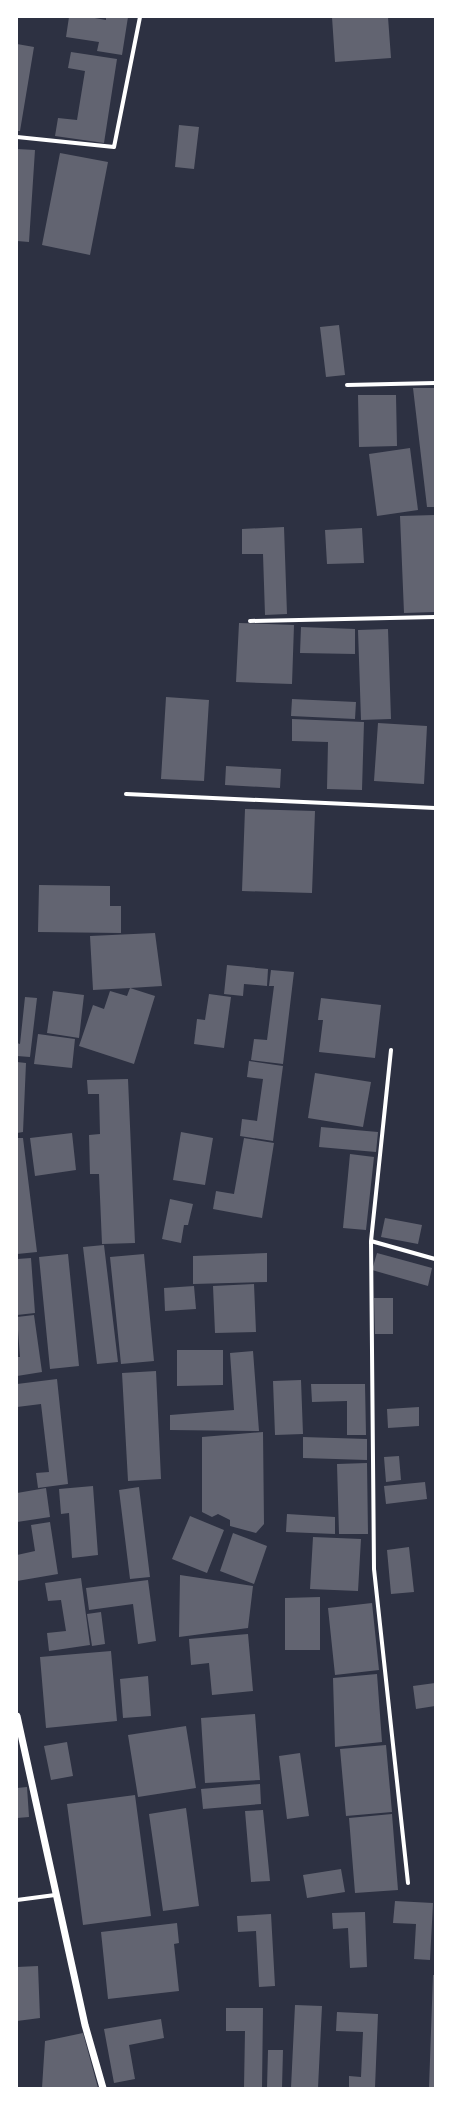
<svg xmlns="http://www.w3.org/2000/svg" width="452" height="2105" font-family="'Fira Sans',sans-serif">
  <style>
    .building { fill: #626471 }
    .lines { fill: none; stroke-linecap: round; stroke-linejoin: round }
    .minor { stroke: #fff; stroke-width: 4 }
    .tertiary { stroke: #fff; stroke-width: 7 }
  </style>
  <rect width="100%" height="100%" fill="#2d3142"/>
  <!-- building -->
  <path class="building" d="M69,17H89L106,20V17H128L122,55L97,51L99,42L66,37Z
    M332,17H388L391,58L335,62Z
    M17,44L34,47L20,131H17Z
    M71,52L117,59L104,143L55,136L58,118L77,120L85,71L68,68Z
    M179,125L199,127L194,169L175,167Z
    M17,149L35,150L29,242L17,241Z
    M60,153L108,162L90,255L42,245Z
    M339,325L345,375L326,377L320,327Z
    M413,388H435V507H427Z
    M358,395H396L397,446L359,447Z
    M410,448L418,510L377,516L369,454Z
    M435,515V612L404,613L400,516Z
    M284,527L287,614L265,615L263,554H242V529Z
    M362,528L364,563L327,564L325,530Z
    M239,623L294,625L292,684L236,682Z
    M301,627L355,629V654L300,653Z
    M388,629L391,719L361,720L358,630Z
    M166,697L209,700L204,781L161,779Z
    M292,699L356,702L355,719L291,716Z
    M292,719L364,722L362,790L327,789L328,742L292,741Z
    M378,723L427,726L424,784L374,781Z
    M226,766L281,769L280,788L225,785Z
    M245,809L315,811L312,893L242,891Z
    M39,885L110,886V906H121V933L38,932Z
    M155,933L162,986L130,988L155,996L134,1064L79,1046L93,1005L104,1009L110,991L127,996L130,988L93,990L90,936Z
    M227,965L268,969L267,986L244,984L243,996L224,994Z
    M271,970L294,972L283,1064L251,1060L254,1039L267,1040L274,986H269Z
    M53,991L84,995L79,1038L47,1033Z
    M209,994L231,997L224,1048L194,1044L197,1019L205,1020Z
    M25,997L37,998L30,1057L17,1056V1043L20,1044Z
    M321,998L381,1005L375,1058L319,1052L323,1020H318Z
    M38,1034L75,1039L72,1068L34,1064Z
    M249,1061L283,1066L273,1141L240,1136L242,1119L257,1121L263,1079L247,1077Z
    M17,1062L26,1063L23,1132L17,1133Z
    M315,1073L371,1082L363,1127L308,1118Z
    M128,1079L135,1243L102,1244L99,1174H90L89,1135L100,1134L99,1094H88L87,1080Z
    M321,1127L378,1132L376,1152L319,1147Z
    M181,1132L213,1138L205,1185L173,1180Z
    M72,1133L76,1170L35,1176L30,1138Z
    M17,1138H23L37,1252L17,1254Z
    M244,1138L274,1143L262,1218L213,1209L216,1191L234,1194Z
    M350,1154L374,1157L366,1230L343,1228Z
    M170,1199L193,1204L188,1225H184L181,1243L162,1239Z
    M385,1218L422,1225L418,1244L381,1237Z
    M104,1245L118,1362L97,1364L83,1247Z
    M267,1253V1282L193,1284V1256Z
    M377,1253L432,1268L428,1286L372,1270Z
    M68,1254L79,1366L50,1369L39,1257Z
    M144,1254L154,1361L121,1364L110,1257Z
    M31,1258L35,1313L17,1315V1259Z
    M254,1284L256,1332L215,1333L213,1286Z
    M194,1286L196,1309L165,1311L164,1288Z
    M374,1298H393V1334H375Z
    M34,1315L42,1372L17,1376V1357H20L17,1317Z
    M177,1350H223V1385L177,1386Z
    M253,1351L259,1431L170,1430V1415L234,1410L230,1353Z
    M156,1371L161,1479L128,1481L122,1373Z
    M57,1379L68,1484L38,1488L36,1473L49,1472L41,1404L17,1407V1384Z
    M301,1380L303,1434L275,1435L273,1381Z
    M311,1384H365L366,1435H347V1401L312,1402Z
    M419,1407V1426L388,1428L387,1409Z
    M263,1432L264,1524L256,1533L230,1526V1520L218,1514L212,1517L202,1512V1437Z
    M303,1437L367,1439V1460L303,1458Z
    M399,1456L401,1480L386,1482L384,1457Z
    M367,1463L368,1534H339L337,1464Z
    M425,1482L427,1499L386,1504L384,1486Z
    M93,1486L98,1555L72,1558L69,1513L61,1514L59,1489Z
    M139,1487L150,1577L130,1579L119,1490Z
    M46,1488L50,1517L17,1522V1493Z
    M287,1514L335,1517V1534L286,1532Z
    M190,1516L224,1530L207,1573L172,1559Z
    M50,1522L58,1574L17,1581V1555L35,1551L31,1525Z
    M233,1533L267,1546L254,1584L220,1571Z
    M313,1537L361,1539L358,1591L310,1589Z
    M409,1547L414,1592L391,1594L387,1550Z
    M180,1575L253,1586L248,1628L179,1637Z
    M81,1578L90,1645L49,1651L47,1633L66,1631L61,1600L48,1601L45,1583Z
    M148,1580L156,1641L138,1644L133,1604L89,1610L86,1588Z
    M320,1597V1650H285V1598Z
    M372,1603L379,1670L335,1675L328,1608Z
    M101,1612L105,1644L92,1646L87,1614Z
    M248,1634L253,1691L212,1695L209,1663L191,1665L189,1639Z
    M111,1651L117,1721L46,1728L40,1657Z
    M377,1674L382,1742L335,1747L333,1678Z
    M148,1676L151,1716L123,1718L120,1679Z
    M435,1683V1706L416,1709L413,1686Z
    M255,1714L260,1780L205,1783L201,1718Z
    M186,1726L196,1788L138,1797L128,1735Z
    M67,1742L73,1776L51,1780L44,1746Z
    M386,1745L392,1812L346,1816L340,1749Z
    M300,1753L309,1816L287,1819L279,1756Z
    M260,1784L261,1804L203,1809L201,1789Z
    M27,1787L29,1817L17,1818V1788Z
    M135,1795L151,1916L83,1925L67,1804Z
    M186,1808L199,1906L163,1911L149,1814Z
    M263,1810L270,1881L251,1882L245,1811Z
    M392,1814L398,1890L355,1893L349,1818Z
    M341,1869L345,1892L307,1898L303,1875Z
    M395,1901L433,1903L430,1960L414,1959L416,1924L393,1923Z
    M365,1912L367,1967L350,1968L348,1928L333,1929L332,1913Z
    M271,1914L275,1986L259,1987L256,1931L238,1932L237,1916Z
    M177,1923L179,1943L174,1944L179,1991L108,1999L101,1932Z
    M38,1966L40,2018L17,2021V1967Z
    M433,1975H435V2088H429Z
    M295,2005L322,2006L318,2088H291Z
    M226,2008H263L262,2088H244L245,2031H226Z
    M337,2012L378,2014L375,2088H349V2076L361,2077L363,2032L336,2031Z
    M161,2019L164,2038L129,2045L135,2079L114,2083L104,2029Z
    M83,2033L98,2088H42L45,2041Z
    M268,2050H283L282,2088H267Z"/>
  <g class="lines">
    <!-- minor -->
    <path class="minor" d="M17,137L114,147L140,17
      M347,385L435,383
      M250,621L435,617
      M126,794L435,808
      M391,1050L371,1241L374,1569L408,1883
      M371,1241L435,1259
      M17,1900L55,1895"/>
    <!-- tertiary -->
    <path class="tertiary" d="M17,1716L85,2025L103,2088"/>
  </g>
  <!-- border -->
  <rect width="452" height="2105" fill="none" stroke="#ffffff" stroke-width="36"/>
</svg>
